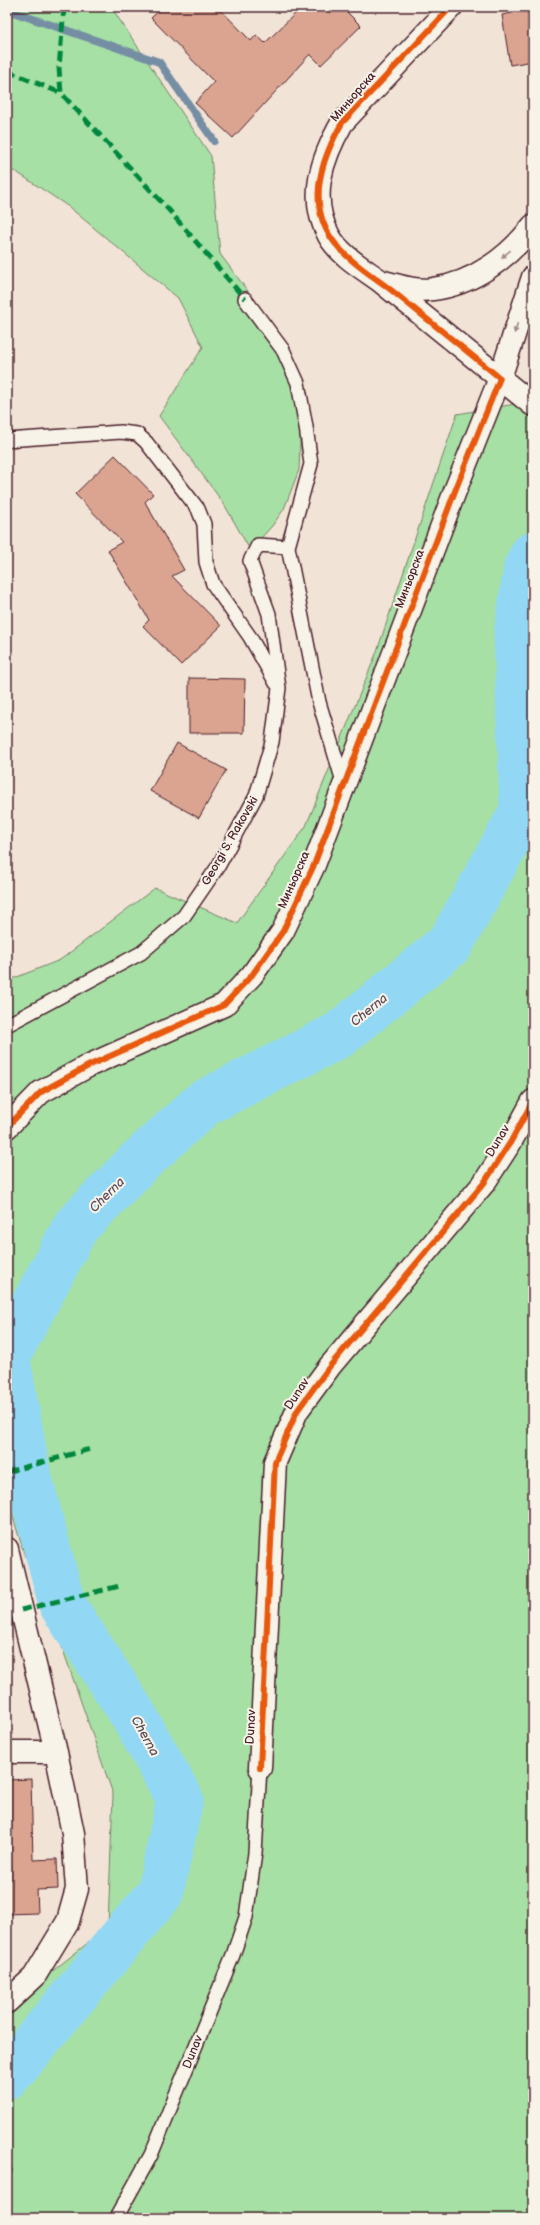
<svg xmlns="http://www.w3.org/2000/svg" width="540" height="2225" font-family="'Balsamiq Sans',sans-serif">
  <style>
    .green { fill: #a6e0a5; stroke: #788068 }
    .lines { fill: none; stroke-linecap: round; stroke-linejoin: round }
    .stream { stroke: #758ea4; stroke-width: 8 }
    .river { stroke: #92d8f4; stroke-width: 47 }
    .building { fill: #daa490; stroke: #4a1f2b }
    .lane-casing { stroke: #4a1f2b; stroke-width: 16 }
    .street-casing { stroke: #4a1f2b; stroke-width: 25 }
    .secondary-casing { stroke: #4a1f2b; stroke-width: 25 }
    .lane { stroke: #f7f3e8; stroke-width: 13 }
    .street { stroke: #f7f3e8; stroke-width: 22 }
    .secondary { stroke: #f7f3e8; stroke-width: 22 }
    .quiet { stroke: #00873e; stroke-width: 5; stroke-dasharray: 10 5; stroke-linecap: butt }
    .cycleway-casing { stroke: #f7f3e8; stroke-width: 8 }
    .cycleway { stroke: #e8590c; stroke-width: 6 }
    .oneway { fill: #a0898a }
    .labels { text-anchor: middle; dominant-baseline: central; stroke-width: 4; stroke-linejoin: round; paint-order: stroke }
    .street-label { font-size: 12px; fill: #4a1f2b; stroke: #f7f3e8 }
    .water-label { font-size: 13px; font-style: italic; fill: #5c4d5d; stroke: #f7f3e8 }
  </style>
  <rect width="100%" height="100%" fill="#f1e3d6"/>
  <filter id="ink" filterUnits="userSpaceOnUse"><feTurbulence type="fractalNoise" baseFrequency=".025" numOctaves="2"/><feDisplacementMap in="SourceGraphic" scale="8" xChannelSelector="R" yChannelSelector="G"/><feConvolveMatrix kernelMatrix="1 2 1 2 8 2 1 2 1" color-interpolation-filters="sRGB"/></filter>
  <g filter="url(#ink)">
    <!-- green -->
    <path class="green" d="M7,7H111L211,156L220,254L282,337L292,375L301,418L299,470L284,509L272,526L250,550L224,504L159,416L203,347L178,298L69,207L15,171L7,172Z
      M533,401V2218H7V2007L108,1927L113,1794L61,1644L23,1550L7,1497V981L60,960L155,888L237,923L306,826L376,654L457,414Z"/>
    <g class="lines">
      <!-- stream -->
      <path class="stream" d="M7,10L159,62L214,141"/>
      <!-- river -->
      <path class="river" d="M7,1356L76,1226L139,1162L204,1103L339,1035L450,944L523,811L517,635L527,567L533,555
        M7,1360L26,1468L62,1604L132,1713L180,1799L160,1893L7,2076"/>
    </g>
    <!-- building -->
    <path class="building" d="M163,7H218L251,41L256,35L265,43L302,7H342L361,26L321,65L310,54L233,138L195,103L214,82L151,18Z
      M533,9V61L510,65L502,15Z
      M115,455L153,494L145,502L184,570L172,576L221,626L181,665L143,626L149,620L108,550L122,542L75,494Z
      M189,678L245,679L244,733H189Z
      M177,743L226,770L199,818L150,791Z
      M31,1779L33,1860L57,1859L58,1889L37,1890L38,1913L7,1914V1780Z"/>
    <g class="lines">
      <defs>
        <path id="lane" d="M7,440L121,432L137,434L146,442L198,509L204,524L206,562L213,584L250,637L276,683
          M288,547L319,702L344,785
          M7,1025L141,953L184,916L219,865L256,796L272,742L279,688L269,614L250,561L258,545L288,547L311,464L306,427L298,383L283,350L245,299
          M116,2218L151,2155L233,1955L246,1917L255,1853L260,1768"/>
        <path id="street" d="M7,1127L41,1092L90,1065L224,1005L252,975L283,931L314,865L455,491L500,378
          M7,1549L56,1752L73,1833L77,1889L68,1921L34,1977L7,2002
          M7,1752H56
          M260,1768L275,1462L297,1411L330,1366L484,1183L510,1143L533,1101"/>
        <path id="secondary" d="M451,7L342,123C322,158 308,198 329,236C340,255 362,268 379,280L533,405
          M384,282C400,286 417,292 433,289C473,284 509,257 533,226
          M500,378L533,277"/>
      </defs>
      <!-- lane casing -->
      <use href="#lane" class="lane-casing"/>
      <!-- street casing -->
      <use href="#street" class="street-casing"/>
      <!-- secondary casing -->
      <use href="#secondary" class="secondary-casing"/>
      <!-- lane -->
      <use href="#lane" class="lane"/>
      <!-- street -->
      <use href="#street" class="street"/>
      <!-- secondary -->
      <use href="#secondary" class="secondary"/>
      <!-- quiet -->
      <path class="quiet" d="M64,7L59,68L61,93L168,209L245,299
        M7,71L61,93
        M7,1472L90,1449
        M21,1610L120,1586
        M7,2152L10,2171L7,2178"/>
      <defs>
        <path id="cycleway" d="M7,1127L41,1092L90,1065L224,1005L252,975L283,931L314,865L455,491L500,378C465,350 431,322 396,294C378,279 356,267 340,249C304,211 319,163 342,123L451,7
          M260,1768L275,1462L297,1411L330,1366L484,1183L510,1143L533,1101"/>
      </defs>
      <!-- cycleway casing -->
      <use href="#cycleway" class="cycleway-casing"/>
      <!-- cycleway -->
      <use href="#cycleway" class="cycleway"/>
    </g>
    <!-- one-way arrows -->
    <defs><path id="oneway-solid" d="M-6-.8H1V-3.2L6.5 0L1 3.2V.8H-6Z"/></defs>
    <g class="oneway">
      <use href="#oneway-solid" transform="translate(506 254) rotate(141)"/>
      <use href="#oneway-solid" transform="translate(516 328) rotate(108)"/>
    </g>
  </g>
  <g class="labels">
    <!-- street labels -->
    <g class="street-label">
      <text transform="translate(353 97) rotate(-49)">Миньорска</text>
      <text transform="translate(410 579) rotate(-69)">Миньорска</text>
      <text transform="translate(230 841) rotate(-60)">Georgi S. Rakovski</text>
      <text transform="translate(294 880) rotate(-66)">Миньорска</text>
      <text transform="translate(498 1141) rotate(-59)">Dunav</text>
      <text transform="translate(297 1394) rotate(-57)">Dunav</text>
      <text transform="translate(251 1727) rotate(-87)">Dunav</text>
      <text transform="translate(193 2052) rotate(-68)">Dunav</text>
    </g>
    <!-- water labels -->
    <g class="water-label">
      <text transform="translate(369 1010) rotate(-39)">Cherna</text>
      <text transform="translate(107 1195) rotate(-45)">Cherna</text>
      <text transform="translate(145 1736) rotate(61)">Cherna</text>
    </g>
  </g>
  <!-- margin -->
  <rect width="540" height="2225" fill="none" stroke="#f7f3e8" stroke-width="24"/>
  <rect x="12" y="12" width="516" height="2201" fill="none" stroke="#4a1f2b" stroke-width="1.5" filter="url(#ink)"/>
</svg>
